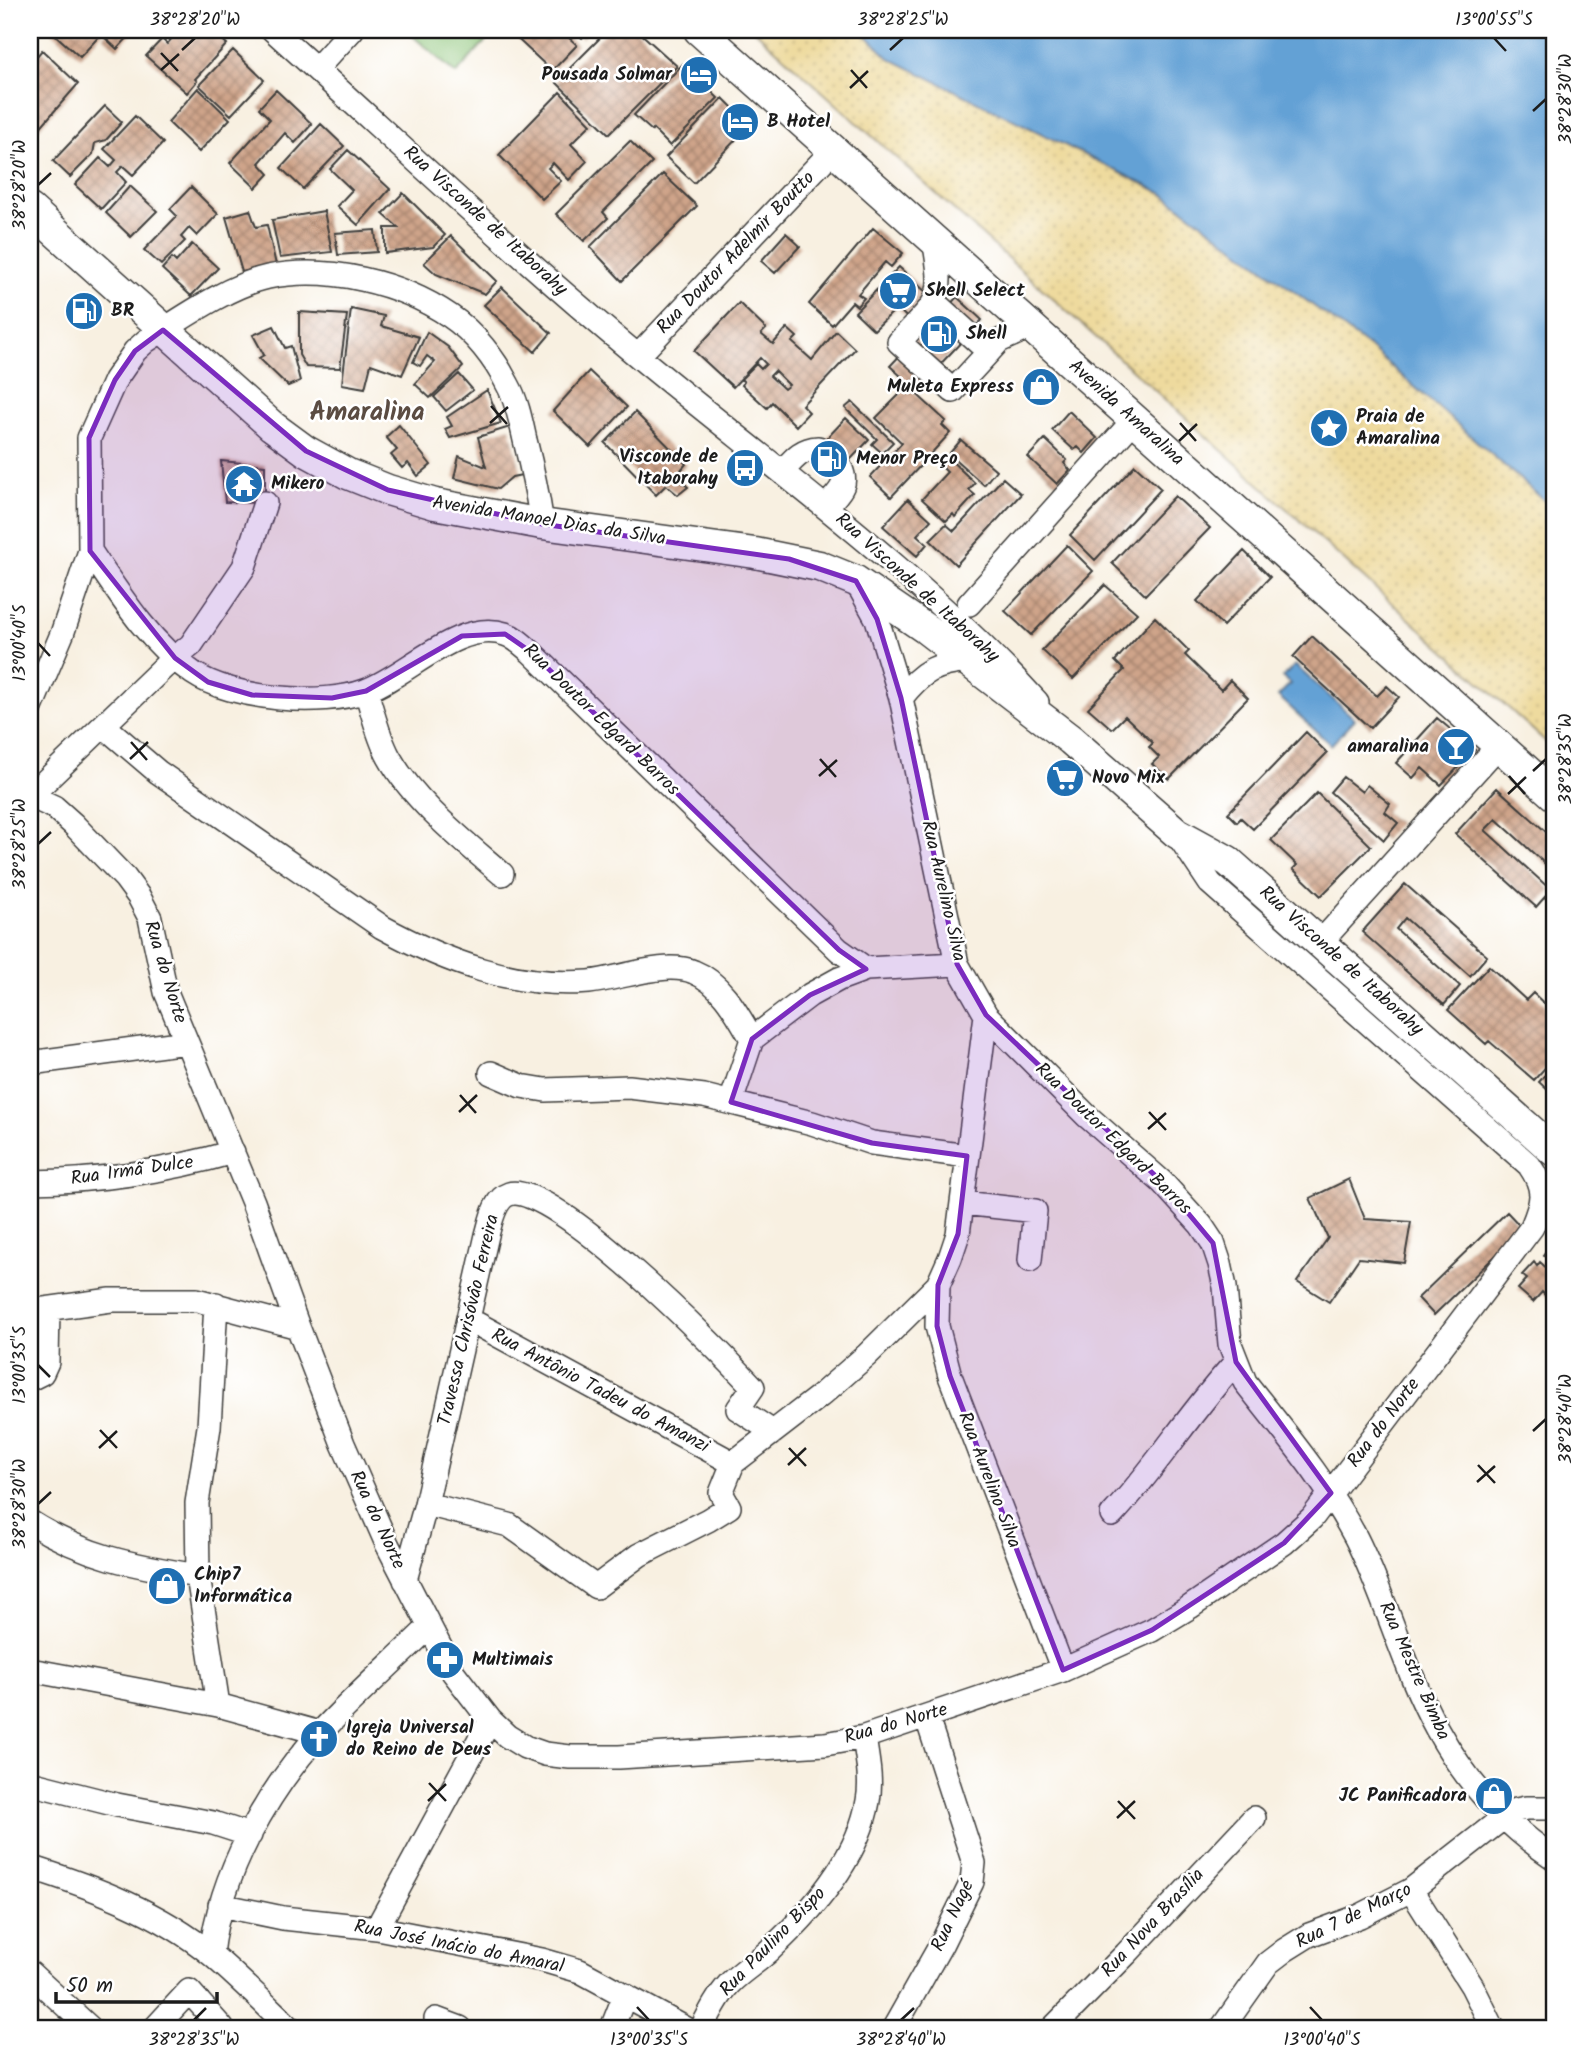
<svg xmlns="http://www.w3.org/2000/svg" width="1584" height="2058" font-family="Kalam,sans-serif">
  <style>
    .green { fill: #8dc579; stroke: #54704a; stroke-width: 2 }
    .sand { fill: url(#sand-dots); stroke: #857b5d; stroke-width: 2 }
    .water { fill: #64a1d5; stroke: #405e78; stroke-width: 2 }
    .building { fill: url(#building-cross-hatch); fill-rule: evenodd }
    .lines { fill: none; stroke-linecap: round; stroke-linejoin: round }
    .minor-casing { stroke: #3d3c3a; stroke-width: 26 }
    .major-casing { stroke: #3d3c3a; stroke-width: 33 }
    .minor { stroke: #fff; stroke-width: 23 }
    .major { stroke: #fff; stroke-width: 30 }
    .marked { fill: #7b2cbf; fill-opacity: 0.2; stroke: #7b2cbf; stroke-width: 5; stroke-linejoin: round }
    .ticks { fill: none; stroke: #1c1c1c; stroke-width: 2.5 }
    .labels { text-anchor: middle; dominant-baseline: central; stroke-width: 5; stroke-linejoin: round; paint-order: stroke }
    .poi-label { font-size: 19px; font-weight: bold; fill: #1c1c1c; stroke: #fff; text-anchor: start }
    .street-label { font-size: 19px; fill: #1c1c1c; stroke: #fff }
    .district-label { font-size: 26px; font-weight: bold; fill: #5b4c42; stroke: #fff }
    .neatline { fill: none; stroke: #1c1c1c; stroke-width: 2.5 }
    .ticks-label { font-size: 18px; text-anchor: middle; fill: #1c1c1c }
  </style>
  <defs>
    <pattern id="sand-dots" width="8" height="8" patternUnits="userSpaceOnUse" patternTransform="scale(1.75)"><rect width="8" height="8" fill="#eeda9e"/><path d="M2 2h.1M6 6h.1" fill="none" stroke="#ccba88" stroke-width="1.8" stroke-linecap="round"/></pattern>
    <pattern id="building-cross-hatch" width="8" height="8" patternUnits="userSpaceOnUse" patternTransform="scale(1.75)"><rect width="8" height="8" fill="#cfa48a"/><path d="M0 0l8 8M0 8l8-8" fill="none" stroke="#a78570"/></pattern>
  </defs>
  <rect width="100%" height="100%" fill="#fff"/>
  <filter id="ink" filterUnits="userSpaceOnUse"><feTurbulence type="fractalNoise" baseFrequency=".0143" numOctaves="2"/><feDisplacementMap in="SourceGraphic" scale="14" xChannelSelector="R" yChannelSelector="G"/><feConvolveMatrix kernelMatrix="1 2 1 2 8 2 1 2 1" color-interpolation-filters="sRGB"/></filter>
  <filter id="wash" filterUnits="userSpaceOnUse"><feTurbulence type="fractalNoise" baseFrequency=".00686" numOctaves="4" result="noise"/><feDisplacementMap in="SourceGraphic" scale="28" xChannelSelector="R" yChannelSelector="G"/><feGaussianBlur stdDeviation="1.57" result="paint"/><feColorMatrix in="noise" values="0 0 0 0 0 0 0 0 0 0 0 0 0 0 0 0 0 1.4 0 .05"/><feComposite in="paint" operator="in"/></filter>
  <g filter="url(#wash)">
    <rect width="100%" height="100%" fill="#f8f0e1"/>
    <!-- green -->
    <path class="green" d="M406,30H485L491,35L456,74Z"/>
    <!-- sand -->
    <path class="sand" d="M754,30H861L889,58L1161,193L1369,347L1554,509V749Z"/>
    <!-- water -->
    <path class="water" d="M861,30H1554V509L1369,347L1162,193L889,58Z
      M1295,665L1355,719L1331,745L1278,696L1290,684L1283,677Z"/>
    <g id="blocks">
      <!-- building -->
      <path class="building" d="M53,30H105L80,57L52,32Z
        M109,30H135L117,49L103,36Z
        M179,30H211L227,44L195,79L197,81L187,93L146,56L162,39L167,44Z
        M508,30H590L582,38L574,31L568,37L577,45L552,71Z
        M608,30H637L677,66L609,134L556,82Z
        M42,50L78,84L30,139V64Z
        M233,50L264,80L231,115L199,85Z
        M683,64L718,98L670,146L653,129L652,131L634,115Z
        M198,88L230,119L199,152L168,122Z
        M276,90L312,124L295,143L285,133L259,163L269,174L256,188L230,163L270,119L259,108Z
        M560,92L591,124L571,144L587,161L569,180L553,163L548,168L561,181L542,199L499,155Z
        M723,98L750,125L694,183L666,157Z
        M105,106L122,122L106,140L95,143L93,154L70,177L53,161Z
        M135,116L163,143L133,175L123,166L117,172L126,182L101,209L75,185L100,158L110,167L116,160L104,149Z
        M321,124L344,146L303,189L281,168Z
        M630,141L652,163L603,212L608,218L584,241L556,214Z
        M348,150L390,189L358,225L337,206L352,190L330,169Z
        M663,174L697,206L622,281L590,247Z
        M130,186L157,211L131,237L106,213Z
        M191,187L218,214L197,236L189,228L181,237L185,241L161,265L144,250L177,216L170,209Z
        M403,193L445,235L433,247L385,253V228H399L383,214Z
        M250,210L256,227L267,225L276,265L242,272L226,217Z
        M324,211L332,252L280,258L272,220Z
        M873,228L903,253L891,267L885,262L858,294L864,298L857,306L852,302L832,325L809,304Z
        M375,230L377,252L338,255L335,233Z
        M786,233L800,246L775,273L761,261Z
        M451,236L497,281L485,294L436,274L424,263Z
        M192,244L218,268L191,296L162,269L172,258L176,262Z
        M899,267L945,310L957,297L982,320L916,390L890,366L922,332L897,308L874,330L855,312Z
        M502,287L551,333L535,352L484,305Z
        M739,303L766,329L761,334L773,344L787,328L797,337L792,342L812,360L836,331L855,349L802,405L809,412L796,426L772,402L767,408L742,385L744,382L741,379L756,364L761,369L766,364L760,358L733,387L694,351ZM775,371L789,385L784,389L770,376Z
        M351,309L384,316L381,326L419,337L402,375L371,364L365,388L342,384Z
        M299,312L347,315L340,368L306,367L299,355Z
        M274,326L285,348L291,346L300,381L288,386L259,358L264,355L253,335Z
        M427,332L448,347L463,367L430,398L415,384L435,362L427,356L420,366L413,362Z
        M589,371L627,407L590,447L553,411Z
        M459,374L473,390L446,411L434,397Z
        M908,386L946,421L942,425L950,433L926,459L919,453L915,457L922,464L891,497L870,477L902,443L876,418Z
        M487,390L501,423L450,438L445,429L452,426L447,417Z
        M852,402L893,442L882,453L872,444L877,439L845,408Z
        M1069,411L1097,438L1084,453L1078,447L1074,450L1052,430Z
        M635,412L686,464L676,476L688,487L678,495L666,485L656,495L605,443Z
        M846,418L869,440L832,479L809,457Z
        M399,425L431,465L418,476L408,463L402,468L391,455L397,450L386,437Z
        M510,427L522,475L512,477L498,489L454,478L459,456L486,467L478,437Z
        M1045,439L1067,460L1064,463L1070,470L1057,484L1028,457Z
        M961,440L996,470L984,485L949,454Z
        M946,456L975,483L969,490L975,495L955,517L953,514L946,521L922,499L947,472L939,464Z
        M221,461L265,465V503L225,502Z
        M1135,465L1161,489L1095,560L1070,535Z
        M1003,478L1021,494L956,565L930,540L946,524L954,531Z
        M1175,496L1210,528L1145,595L1112,563Z
        M908,499L931,520L917,535L927,544L917,556L883,526Z
        M1067,545L1093,571L1031,635L1005,611Z
        M1244,551L1270,577L1223,626L1197,601Z
        M1105,585L1137,613L1073,679L1042,650Z
        M1155,617L1189,651L1185,655L1221,690L1230,680L1248,698L1169,779L1152,764L1159,757L1149,747L1153,743L1125,716L1112,729L1088,708L1124,670L1115,661Z
        M1312,636L1377,696L1387,686L1399,697L1370,728L1293,657Z
        M1437,718L1475,750L1441,785L1422,768L1413,778L1396,763Z
        M1306,732L1327,753L1253,829L1241,818L1237,822L1228,813Z
        M1343,777L1362,792L1367,785L1390,804L1385,812L1398,823L1384,840L1330,792Z
        M1497,788L1554,839V872L1496,819L1485,830L1551,890L1536,907L1455,834Z
        M1317,793L1371,846L1321,896L1293,869L1297,865L1271,840Z
        M1405,884L1487,956L1470,976L1405,918L1396,929L1460,986L1444,1005L1362,932Z
        M1489,966L1526,1000L1533,993L1554,1013V1058L1534,1080L1489,1041L1486,1044L1448,1010Z
        M1554,1065V1096L1539,1082Z
        M1349,1179L1365,1219L1411,1222L1404,1263L1359,1258L1329,1302L1297,1282L1328,1238L1310,1198Z
        M1507,1212L1523,1229L1434,1315L1418,1298Z
        M1554,1241V1265L1543,1255Z
        M1534,1262L1537,1266L1540,1262L1554,1275V1292L1548,1298L1542,1292L1533,1302L1518,1289L1527,1279L1522,1275Z"/>
    </g>
  </g>
  <g filter="url(#ink)">
    <use href="#blocks" fill-opacity="0" stroke="#3d3c3a" stroke-width="2"/>
    <g class="lines">
      <defs>
        <path id="minor" d="M273,30C394,139 513,253 639,357C774,469 918,571 1037,702
          M316,69L352,30
          M934,239C945,302 940,298 899,342L953,391L999,341L1030,327
          M935,303L989,352
          M638,356L834,149
          M782,472C793,460 800,449 818,448
          M826,507C837,493 849,487 841,469
          M90,551C119,594 150,644 193,673C231,699 322,707 365,691C407,676 458,619 505,634C515,637 523,645 531,652L839,950L866,969L957,964
          M857,583L877,619L901,698L957,964L986,1015L1087,1116L1162,1182L1201,1225L1213,1243L1220,1264L1225,1287L1230,1344L1245,1382C1285,1433 1326,1481 1356,1538C1387,1600 1404,1669 1437,1729C1466,1782 1505,1825 1554,1858
          M969,604L1134,420
          M366,691C373,713 378,737 389,757C414,802 464,841 502,874
          M901,698C922,671 935,664 970,661
          M30,710L62,634L90,551L89,438L115,380L135,351L146,341C181,319 227,286 268,277C328,265 400,282 450,316C474,332 495,359 508,385C517,401 521,422 525,440C532,468 538,496 542,524
          M104,726L158,772L382,927C446,962 515,988 589,982C619,979 666,960 694,972C722,983 738,1015 752,1039
          M30,796L54,807L73,824L125,878L139,897L150,918L166,992L253,1202L298,1327L343,1444L387,1544L453,1672L490,1720L507,1736L525,1747L545,1754L570,1757H619L825,1744L864,1737L1063,1670L1152,1630L1190,1607L1284,1543L1312,1518L1532,1227C1543,1201 1546,1189 1529,1165L1210,883L1178,835
          M30,796L164,667L191,645L244,567L265,503
          M1320,943L1499,745
          M986,1015L958,1234L950,1258L938,1285L937,1326L950,1376L1063,1670
          M30,1063L186,1042
          M491,1073L521,1086L545,1090L629,1087L704,1096L812,1123L872,1143L967,1156
          M731,1102L752,1039L810,995L839,979L866,969
          M30,1182C98,1181 168,1171 233,1152
          M963,1203L1035,1211L1030,1260
          M216,1304L209,1427L197,1503L198,1576L218,1705
          M30,1311L111,1300H197L298,1327
          M468,1319L733,1463
          M30,1379L42,1373L47,1362L48,1309
          M426,1504L509,1525L596,1587L639,1555L708,1520L729,1507L721,1493L733,1463L820,1396L867,1355L938,1285
          M1112,1515C1157,1467 1191,1410 1236,1362
          M30,1522C85,1557 135,1566 198,1576
          M405,1580L426,1504L487,1235C491,1222 494,1199 509,1194C552,1180 721,1352 753,1387L738,1409L773,1432
          M30,1670L218,1705L320,1733
          M30,1783L117,1805L213,1823L250,1835
          M30,1867C93,1887 160,1912 212,1955C239,1978 265,2004 290,2028
          M1411,1890L1472,1986L1493,2028
          M220,1905L283,1918L377,1928L542,1960L580,1971L685,2028
          M377,1928L490,1720
          M211,1954C220,1874 267,1791 321,1732C355,1696 393,1662 429,1627
          M30,1973L90,2028
          M436,2019L460,2028
          M155,2028L189,1991L222,2028
          M612,2028L625,1995
          M702,2028C710,2012 718,1996 730,1983C743,1970 759,1961 772,1948C813,1910 858,1859 868,1801C872,1780 867,1758 864,1737
          M894,2028L942,1943L972,1882L974,1863L927,1718
          M1053,2028L1126,1954L1254,1818
          M1222,2028L1268,1963L1285,1950L1309,1935L1360,1916L1411,1890L1512,1811L1526,1808H1554"/>
        <path id="major" d="M699,30L1554,795
          M30,209L272,426L306,451L348,474L388,490L435,504L542,524L755,553L819,566L856,581L926,629L1071,740L1177,833L1228,861L1554,1151"/>
      </defs>
      <!-- minor casing -->
      <use href="#minor" class="minor-casing"/>
      <!-- major casing -->
      <use href="#major" class="major-casing"/>
      <!-- minor -->
      <use href="#minor" class="minor"/>
      <!-- major -->
      <use href="#major" class="major"/>
    </g>
  </g>
  <!-- marked area -->
  <path class="marked" d="M163,330L306,451L388,490L542,524L789,559L856,581L877,619L901,698L957,964L986,1015L1162,1182L1213,1243L1236,1362L1331,1493L1284,1543L1152,1630L1063,1670L950,1376L937,1326L938,1285L958,1234L967,1156L872,1143L731,1102L752,1039L810,995L866,969L839,950L531,652L505,634L462,636L366,691L332,698L252,695L208,682L175,658L90,551L89,438L115,380L135,351Z"/>
  <!-- ticks -->
  <path class="ticks" d="M1494,38L1506,51M182,50L195,38M890,50L903,38M161,53L178,71M161,70L179,54M851,70L867,88M850,88L868,71M1533,111L1546,99M38,185L51,173M491,406L507,424M490,423L508,407M1180,423L1196,441M1179,441L1197,424M38,643L50,656M131,742L147,760M130,759L148,742M820,759L836,777M1533,771L1546,759M819,776L837,760M1509,776L1525,794M1508,794L1526,777M38,844L51,832M460,1095L476,1113M459,1112L477,1095M1149,1112L1166,1130M1148,1129L1166,1113M38,1365L50,1377M100,1430L117,1448M1533,1431L1546,1419M99,1448L117,1431M789,1448L806,1466M788,1465L806,1448M1478,1465L1495,1483M1477,1482L1495,1466M38,1504L51,1492M429,1783L446,1801M428,1801L446,1784M1118,1801L1135,1819M1117,1818L1135,1801M637,2007L649,2020M1310,2007L1322,2020M194,2020L206,2008M901,2020L914,2008"/>
  <!-- icons -->
  <defs>
    <symbol id="hotel-disc" viewBox="-11 -11 22 22"><circle r="9.5" fill="#1f6fb2" stroke="#fff"/><path d="M-6-4.5h1.5V1H6V5H4.5V3h-9V5H-6ZM-4 0a1.8 1.8 0 1 1 3.6 0ZM.5 0V-2.5h3Q6-2.5 6 0Z" fill="#fff"/></symbol>
    <symbol id="supermarket-disc" viewBox="-11 -11 22 22"><circle r="9.5" fill="#1f6fb2" stroke="#fff"/><path d="M-6-5.5h2.5l.6 2H6L4.5 2H-2.5L-4.4-4H-6ZM-1.5 3.2a1.3 1.3 0 1 0 .1 0ZM3 3.2a1.3 1.3 0 1 0 .1 0Z" fill="#fff"/></symbol>
    <symbol id="fuel-disc" viewBox="-11 -11 22 22"><circle r="9.5" fill="#1f6fb2" stroke="#fff"/><path d="M-5.5-6h7V0h2V4h1.3V-2.5L3-4.5l.8-.8L6-3V5H2.5V1h-1V6h-7ZM-4.2-4.7v3.2H.2V-4.7Z" fill="#fff"/></symbol>
    <symbol id="shop-disc" viewBox="-11 -11 22 22"><circle r="9.5" fill="#1f6fb2" stroke="#fff"/><path d="M-5-2.5h2.3a2.7 3.5 0 0 1 5.4 0H5L5.5 6h-11ZM-1.5-2.5h3a1.5 2.3 0 0 0-3 0Z" fill="#fff"/></symbol>
    <symbol id="sight-disc" viewBox="-11 -11 22 22"><circle r="9.5" fill="#1f6fb2" stroke="#fff"/><path d="M0-6L1.8-2.2L6-1.7L2.9 1.2L3.7 5.4L0 3.3L-3.7 5.4L-2.9 1.2L-6-1.7L-1.8-2.2Z" fill="#fff"/></symbol>
    <symbol id="bus-disc" viewBox="-11 -11 22 22"><circle r="9.5" fill="#1f6fb2" stroke="#fff"/><path d="M-5-6H5V4H4V6H2V4H-2V6H-4V4H-5ZM-3.5-4V0h7V-4ZM-3.5 1.2v1.5H-2V1.2ZM2 1.2v1.5H3.5V1.2Z" fill="#fff"/></symbol>
    <symbol id="temple-disc" viewBox="-11 -11 22 22"><circle r="9.5" fill="#1f6fb2" stroke="#fff"/><path d="M0-6L5-2H3V0L6.5 2.5H4V6H1.5V3h-3V6H-4V2.5H-6.5L-3 0V-2H-5Z" fill="#fff"/></symbol>
    <symbol id="bar-disc" viewBox="-11 -11 22 22"><circle r="9.5" fill="#1f6fb2" stroke="#fff"/><path d="M-6-5H6L.8 .8V4.5H3.5V6h-7V4.5H-.8V.8Z" fill="#fff"/></symbol>
    <symbol id="pharmacy-disc" viewBox="-11 -11 22 22"><circle r="9.5" fill="#1f6fb2" stroke="#fff"/><path d="M-2-6h4v4h4v4h-4v4h-4v-4h-4v-4h4Z" fill="#fff"/></symbol>
    <symbol id="church-disc" viewBox="-11 -11 22 22"><circle r="9.5" fill="#1f6fb2" stroke="#fff"/><path d="M-1.2-6h2.4v3.5h3.3v2.4h-3.3V6h-2.4V-.1h-3.3v-2.4h3.3Z" fill="#fff"/></symbol>
  </defs>
  <g fill-rule="evenodd">
    <use href="#hotel-disc" x="677" y="53" width="44" height="44"/>
    <use href="#hotel-disc" x="718" y="100" width="44" height="44"/>
    <use href="#supermarket-disc" x="876" y="269" width="44" height="44"/>
    <use href="#fuel-disc" x="62" y="289" width="44" height="44"/>
    <use href="#fuel-disc" x="917" y="312" width="44" height="44"/>
    <use href="#shop-disc" x="1019" y="365" width="44" height="44"/>
    <use href="#sight-disc" x="1307" y="406" width="44" height="44"/>
    <use href="#fuel-disc" x="807" y="437" width="44" height="44"/>
    <use href="#bus-disc" x="723" y="446" width="44" height="44"/>
    <use href="#temple-disc" x="222" y="462" width="44" height="44"/>
    <use href="#bar-disc" x="1434" y="725" width="44" height="44"/>
    <use href="#supermarket-disc" x="1043" y="756" width="44" height="44"/>
    <use href="#shop-disc" x="145" y="1564" width="44" height="44"/>
    <use href="#pharmacy-disc" x="423" y="1638" width="44" height="44"/>
    <use href="#church-disc" x="297" y="1717" width="44" height="44"/>
    <use href="#shop-disc" x="1472" y="1774" width="44" height="44"/>
  </g>
  <g class="labels">
    <!-- poi labels -->
    <g class="poi-label">
      <text x="672" y="75" text-anchor="end">Pousada Solmar</text>
      <text x="767" y="122">B Hotel</text>
      <text x="925" y="291">Shell Select</text>
      <text x="111" y="311">BR</text>
      <text x="966" y="334">Shell</text>
      <text x="1014" y="387" text-anchor="end">Muleta Express</text>
      <text x="1356" y="417">Praia de<tspan x="1356" dy="22">Amaralina</tspan></text>
      <text x="718" y="457" text-anchor="end">Visconde de<tspan x="718" dy="22">Itaborahy</tspan></text>
      <text x="856" y="459">Menor Preço</text>
      <text x="271" y="484">Mikero</text>
      <text x="1429" y="747" text-anchor="end">amaralina</text>
      <text x="1092" y="778">Novo Mix</text>
      <text x="194" y="1575">Chip7<tspan x="194" dy="22">Informática</tspan></text>
      <text x="472" y="1660">Multimais</text>
      <text x="346" y="1728">Igreja Universal<tspan x="346" dy="22">do Reino de Deus</tspan></text>
      <text x="1467" y="1796" text-anchor="end">JC Panificadora</text>
    </g>
    <!-- street labels -->
    <g class="street-label">
      <text transform="translate(485 221) rotate(42)">Rua Visconde de Itaborahy</text>
      <text transform="translate(736 253) rotate(-46)">Rua Doutor Adelmir Boutto</text>
      <text transform="translate(1126 413) rotate(42)">Avenida Amaralina</text>
      <text transform="translate(549 521) rotate(9)">Avenida Manoel Dias da Silva</text>
      <text transform="translate(917 588) rotate(42)">Rua Visconde de Itaborahy</text>
      <text transform="translate(601 720) rotate(44)">Rua Doutor Edgard Barros</text>
      <text transform="translate(943 891) rotate(77)">Rua Aurelino Silva</text>
      <text transform="translate(1341 961) rotate(42)">Rua Visconde de Itaborahy</text>
      <text transform="translate(165 972) rotate(73)">Rua do Norte</text>
      <text transform="translate(1113 1139) rotate(44)">Rua Doutor Edgard Barros</text>
      <text transform="translate(132 1171) rotate(-8)">Rua Irmã Dulce</text>
      <text transform="translate(469 1320) rotate(-77)">Travessa Chrisóvâo Ferreira</text>
      <text transform="translate(600 1391) rotate(28)">Rua Antônio Tadeu do Amanzi</text>
      <text transform="translate(1384 1423) rotate(-53)">Rua do Norte</text>
      <text transform="translate(989 1480) rotate(69)">Rua Aurelino Silva</text>
      <text transform="translate(377 1520) rotate(65)">Rua do Norte</text>
      <text transform="translate(1414 1671) rotate(66)">Rua Mestre Bimba</text>
      <text transform="translate(896 1724) rotate(-16)">Rua do Norte</text>
      <text transform="translate(953 1916) rotate(-65)">Rua Nagé</text>
      <text transform="translate(1354 1916) rotate(-26)">Rua 7 de Março</text>
      <text transform="translate(1153 1923) rotate(-47)">Rua Nova Brasília</text>
      <text transform="translate(773 1942) rotate(-46)">Rua Paulino Bispo</text>
      <text transform="translate(459 1947) rotate(11)">Rua José Inácio do Amaral</text>
    </g>
    <!-- district labels -->
    <g class="district-label">
      <text x="367" y="413">Amaralina</text>
    </g>
  </g>
  <!-- margin -->
  <rect width="1584" height="2058" fill="none" stroke="#fff" stroke-width="77"/>
  <!-- scale -->
  <path d="M56 1992v10h161v-10" fill="none" stroke="#1c1c1c" stroke-width="3.5"/>
  <text x="66" y="1992" font-size="21" fill="#1c1c1c" stroke="#ffffff" stroke-width="5" paint-order="stroke">50 m</text>
  <rect x="38" y="38" width="1508" height="1982" class="neatline"/>
  <g class="ticks-label">
    <text x="195" y="25">38°28'20"W</text>
    <text x="903" y="25">38°28'25"W</text>
    <text x="1494" y="25">13°00'55"S</text>
    <text transform="translate(1565 99) rotate(-90)" y="6">38°28'30"W</text>
    <text transform="translate(19 185) rotate(-90)" y="6">38°28'20"W</text>
    <text transform="translate(19 643) rotate(-90)" y="6">13°00'40"S</text>
    <text transform="translate(1565 759) rotate(-90)" y="6">38°28'35"W</text>
    <text transform="translate(19 844) rotate(-90)" y="6">38°28'25"W</text>
    <text transform="translate(19 1365) rotate(-90)" y="6">13°00'35"S</text>
    <text transform="translate(1565 1419) rotate(-90)" y="6">38°28'40"W</text>
    <text transform="translate(19 1504) rotate(-90)" y="6">38°28'30"W</text>
    <text x="194" y="2045">38°28'35"W</text>
    <text x="649" y="2045">13°00'35"S</text>
    <text x="901" y="2045">38°28'40"W</text>
    <text x="1322" y="2045">13°00'40"S</text>
  </g>
</svg>
